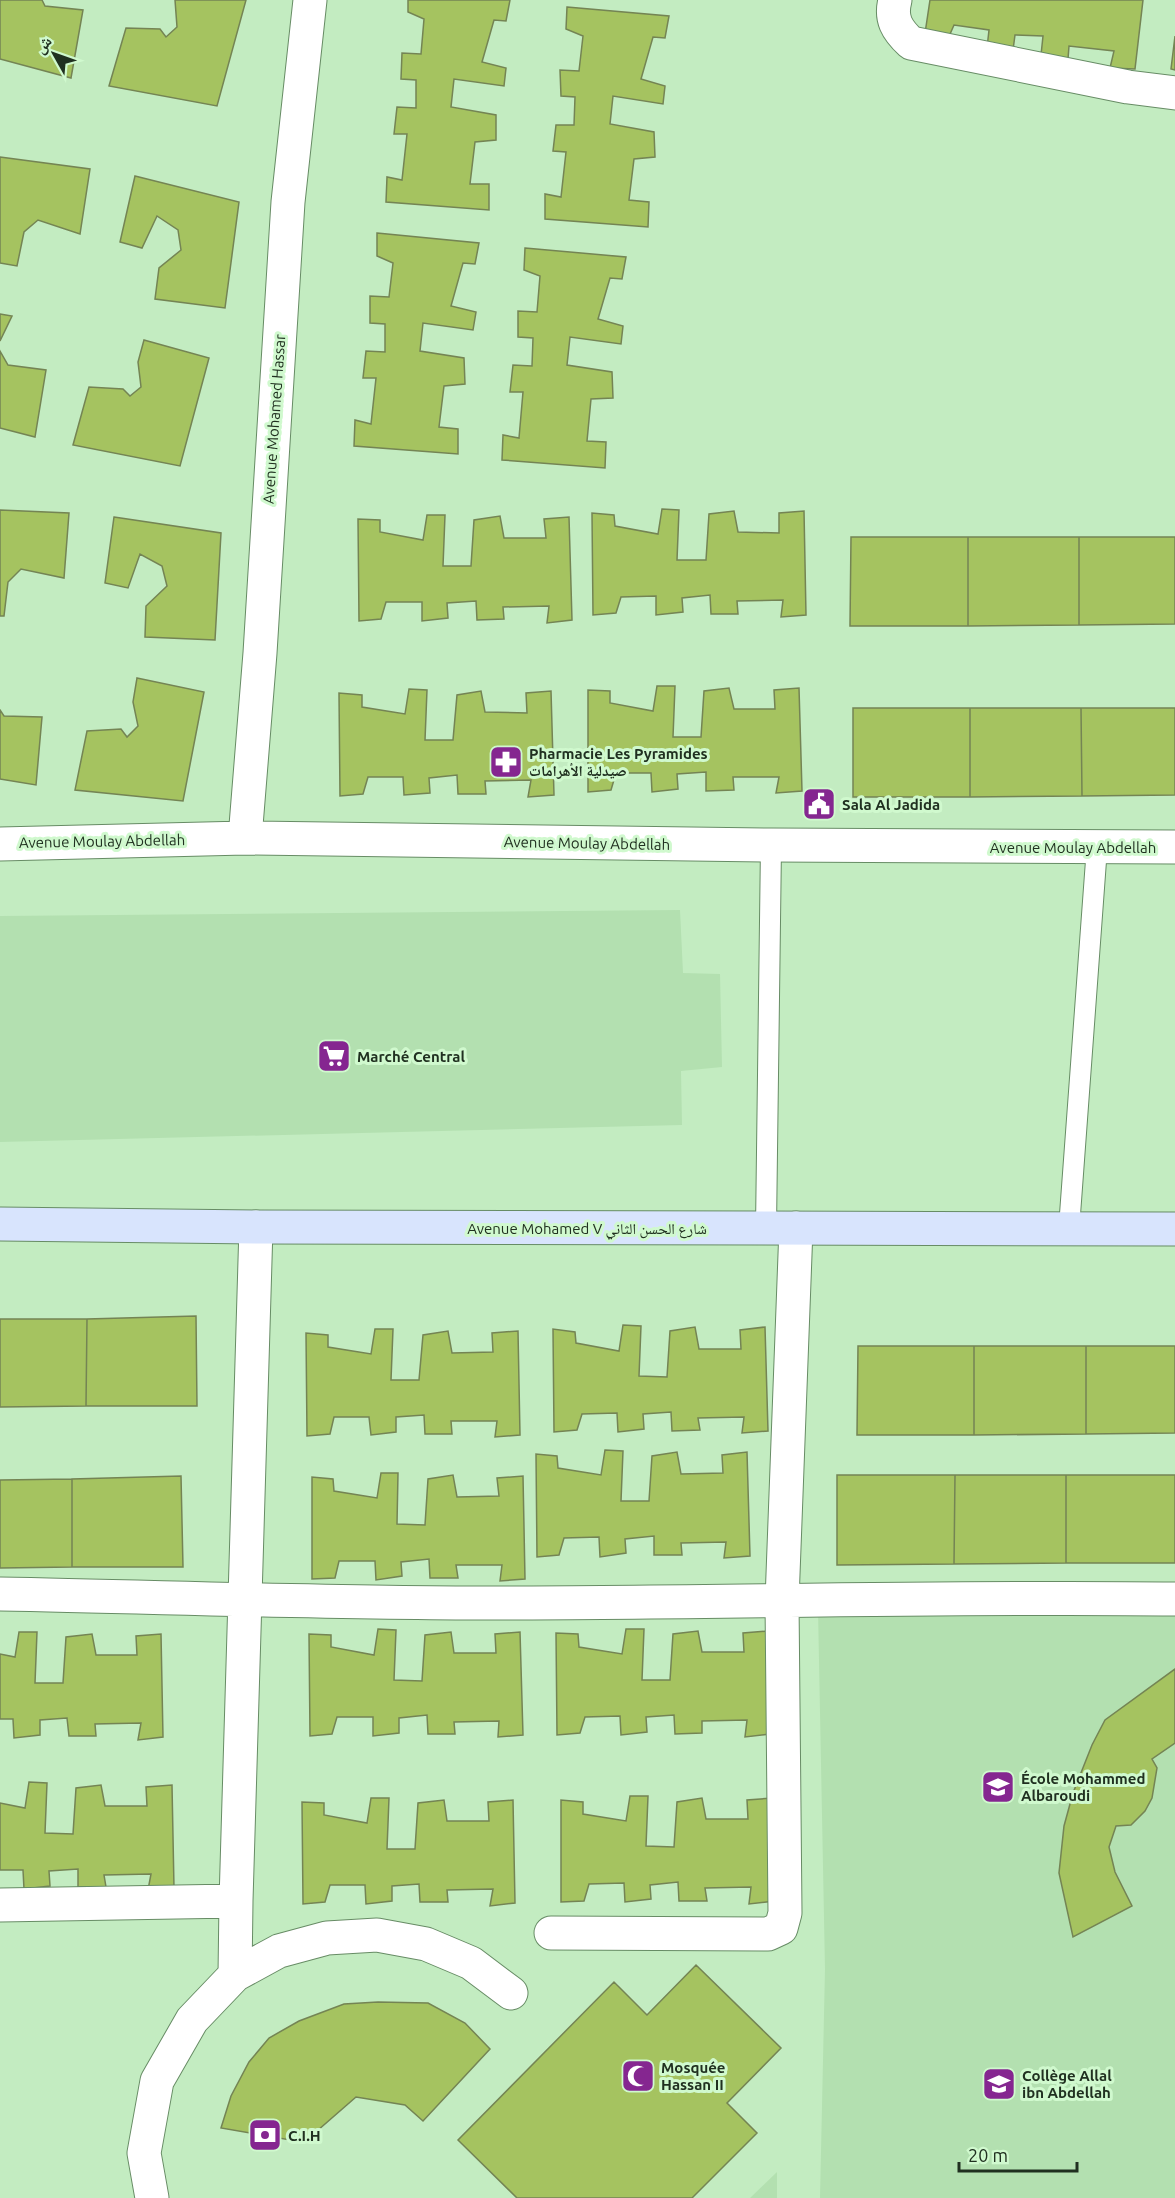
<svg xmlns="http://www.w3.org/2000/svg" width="1175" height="2198" font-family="Ubuntu,'Noto Naskh Arabic',sans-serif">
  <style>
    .built { fill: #b3e0b0 }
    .building { fill: #a5c360; stroke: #748454; stroke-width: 1.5 }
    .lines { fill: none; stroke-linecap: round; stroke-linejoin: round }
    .lane-casing { stroke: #678c65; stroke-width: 22 }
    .street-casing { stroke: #678c65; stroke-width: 35 }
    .secondary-casing { stroke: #678c65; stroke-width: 35 }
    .lane { stroke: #fff; stroke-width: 20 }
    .street { stroke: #fff; stroke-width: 33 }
    .secondary { stroke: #d8e4fd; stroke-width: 33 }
    .labels { text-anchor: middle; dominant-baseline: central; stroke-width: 6; stroke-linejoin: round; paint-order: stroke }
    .street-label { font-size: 15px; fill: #203020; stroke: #d0f9ce }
    .poi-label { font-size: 15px; font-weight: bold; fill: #203020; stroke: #d0f9ce; text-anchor: start }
  </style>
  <rect width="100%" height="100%" fill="#c3ecc1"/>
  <!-- built -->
  <path class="built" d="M680,910L683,973L720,974L722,1067L681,1071L682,1125L0,1142V916Z
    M818,1609L1175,1613V2198H820L825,1969Z
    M777,2172V2198H750Z"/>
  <!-- building -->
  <path class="building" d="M0,0H42L45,6L83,10L71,78L0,59Z
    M175,0H246L217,106L109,86L126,28L160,29L166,37L177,27Z
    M408,0H510L506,21L494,20L482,62L506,68L504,86L454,79L451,107L496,115V140L475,142L470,184H489V210L386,202L387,177L402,180L407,134H394L397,107L416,108V80L401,79L402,53L421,54L424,19L408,12Z
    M930,0H1143L1135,69L1110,68L1114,51L1069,46L1068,59L1041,55L1043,36L1015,35L1013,50L987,48L989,30L954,25L947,41L924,40Z
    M567,7L669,16L665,38L653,37L641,79L665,86L663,104L613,96L610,124L654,132L655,157L634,159L629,200L649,202L648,227L545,219V194L561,197L566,152L553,151L556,125H574L575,97L561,96L560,70L579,71L583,36L566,29Z
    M1175,36V70L1171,69Z
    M0,157L90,169L80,234L38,220L24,232L17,266L0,263Z
    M135,176L239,202L225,308L155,299L159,268L181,250L178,230L157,216L142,248L120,242Z
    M377,233L479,243L475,264L463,263L451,306L476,312L473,330L423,323L420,351L464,358L465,384L444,386L439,427L458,429V454L354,446L355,420L371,424L376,378H363L366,351L385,352V324L370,323V296L389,297L393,263L377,256Z
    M525,248L626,257L622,279L610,278L598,319L623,326L621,344L570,337L567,365L612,372L613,398L591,399L587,441L606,442L605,468L502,460L503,435L519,438L523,392H510L513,365L532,366L533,338L518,337V311L537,312L540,276L524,270Z
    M0,314L12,316L0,341Z
    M144,340L209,358L180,466L73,445L89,387L123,389L130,396L141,387L138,362Z
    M0,351L8,365L46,370L35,437L0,428Z
    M662,509L679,510L677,560H706L709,514L734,511L738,532L779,533V513L804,511L806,615L781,617L783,600L737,601L738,614H711L710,595L682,598L683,612L656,615V596L621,597L616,613L593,615L592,513L614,515L615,526L658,534Z
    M0,510L69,513L64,578L21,569L8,582L4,616H0Z
    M427,515H445L443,566H471L474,520L500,516L504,538H546L544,519L569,517L572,620L547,623L549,606L503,607L504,619L477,620L476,601L447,603L448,618L422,621V602H386L381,619L359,621L358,519L380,520V532L423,540Z
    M114,517L221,533L215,640L145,637L146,606L167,586L162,566L140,554L128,588L105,583Z
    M851,537H968V626H850Z
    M968,537H1079V625L968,626Z
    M1079,537H1175V624L1079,625Z
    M137,678L204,692L183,801L75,790L87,731L121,729L127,737L138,726L133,702Z
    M657,686H675L673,737H701L704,691L729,688L734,709H775L774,690L799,688L802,791L776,793L779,777H733L734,790L706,791V772L677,774L678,789L652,792L651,773H616L611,790L588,792V690L610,691V703L653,711Z
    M409,689L427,690L425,740H453L457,695L481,691L485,712L527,713L526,693L551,691L554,795L528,797L531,780L485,781L486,794H458L457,775L429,778L430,793L404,795L403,777H368L363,794L340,796L339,693L362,695V707L405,714Z
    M853,708H970V797H853Z
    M970,708H1081L1082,796L970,797Z
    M1081,708H1175V795L1082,796Z
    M0,710L4,716L42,717L36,785L0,779Z
    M196,1316L197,1406H86L87,1319Z
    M0,1319H87L86,1406L0,1407Z
    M623,1325L641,1326L639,1376L667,1377L670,1331L695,1327L699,1349H741L740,1330L765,1327L768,1431L742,1433L744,1417L698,1418L700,1430L672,1431L671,1412L643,1414L644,1429L618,1432L617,1413L582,1414L577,1430L554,1432L553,1329L575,1332L576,1343L619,1351Z
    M375,1329H393L391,1380H419L423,1335L448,1331L452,1353L493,1352L492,1333L518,1331L520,1435L495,1437L497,1421H451L452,1434H425L424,1415L396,1417V1432L371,1435L369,1417H334L330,1434L307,1436L306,1333L328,1335V1347L371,1354Z
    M858,1346H974V1435H857Z
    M974,1346H1086V1434L974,1435Z
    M1086,1346H1175V1433L1086,1434Z
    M605,1450L623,1451L621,1501H649L652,1456L677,1452L681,1474L723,1473L722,1455L747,1452L750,1556L724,1558L726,1542L681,1543L682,1555H654V1536L625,1539L626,1553L600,1557L599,1537L564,1538L559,1555L537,1557L536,1454L557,1456L558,1468L601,1475Z
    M381,1473H398L397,1524L425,1525L428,1479L453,1475L457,1497L499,1496L497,1478L523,1476L525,1579L500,1581L502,1565H456L458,1578H430L429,1559L401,1562L402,1576L376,1580L375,1561H339L335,1578L312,1579V1477L333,1479L334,1491L377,1498Z
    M837,1475H955L954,1564L837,1565Z
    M955,1475H1066V1563L954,1564Z
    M1066,1475H1175V1563H1066Z
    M181,1476L183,1567H72V1479Z
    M72,1479V1567L0,1568V1480Z
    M378,1629L396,1630L394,1680L422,1681L425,1635L451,1632L454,1653H496L495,1634L520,1632L523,1735L498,1737L499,1721L454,1722L455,1734H428L427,1715L399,1718V1733L373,1736V1717H337L332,1734L310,1736L309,1634L331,1635V1647L374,1655Z
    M626,1629H644L642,1680H670L673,1634L698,1631L702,1652H744L743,1633L768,1631L770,1734L745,1737L747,1720L702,1721V1733L675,1734L674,1715L646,1717L647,1732L621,1735L620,1716L585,1717L580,1733L557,1735L556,1633L578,1634L579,1647L622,1654Z
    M19,1632H37L35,1683H63L66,1637L92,1634L96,1655H137L136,1636L161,1634L163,1737L138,1740L141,1723L95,1724L96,1736H69L67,1718L40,1720V1735L14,1738L13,1719H0V1654L15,1657Z
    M1175,1669V1743L1152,1759L1157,1768L1152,1798L1145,1811L1131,1825L1116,1826L1109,1847L1115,1872L1132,1906L1073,1937L1059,1873L1064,1826L1073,1793L1092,1745L1105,1720Z
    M29,1782L47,1783L45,1833L73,1834L76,1788L101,1785L105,1806H147L146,1787L172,1785L174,1888L148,1890L151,1874L104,1875L106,1887H78V1869L49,1871L50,1886L24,1889L23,1870H0V1803L25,1808Z
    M630,1796H648L646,1846L674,1847L677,1802L702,1798L706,1819H748L747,1800L772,1798L775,1901L749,1904L751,1887L705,1888L707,1901H679L678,1882L650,1885L651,1899L625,1902L624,1883L589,1884L584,1901L561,1902V1800L583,1802V1814L626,1821Z
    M371,1798H389L387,1849H415L418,1803L444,1800L447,1821H489L488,1802L513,1800L515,1903L490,1906L493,1889L447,1890L448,1902H420L419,1884L392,1886V1901L366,1904L365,1885H330L325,1902L303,1904L302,1802L324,1803V1815L367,1823Z
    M696,1965L781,2048L727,2103L757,2133L692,2198H517L458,2140L614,1982L647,2015Z
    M378,2002L428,2003L465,2023L490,2049L423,2121L405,2105L356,2097L317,2131L308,2143L221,2128L231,2096L249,2062L269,2038L299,2021L344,2004Z"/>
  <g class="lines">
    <defs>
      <path id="lane" d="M766,1228L771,845
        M1069,1228L1097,847"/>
      <path id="street" d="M895,0C890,19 897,30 911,43L1128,87L1175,93
        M245,838L260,653L288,202L310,0
        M0,844L245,838L771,845L1175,847
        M0,1594C163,1597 327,1603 490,1603C718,1603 947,1596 1175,1599
        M0,1905L236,1901
        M551,1933L768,1934L781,1928L785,1913L782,1601L796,1228
        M235,1975L236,1901L256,1227
        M152,2198L144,2153L157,2081L192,2020L235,1975L279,1951L327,1938L377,1935L426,1944L471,1963L511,1993"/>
      <path id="secondary" d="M0,1224L256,1227L1175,1229"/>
    </defs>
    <!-- lane casing -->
    <use href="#lane" class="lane-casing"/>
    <!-- street casing -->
    <use href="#street" class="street-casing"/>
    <!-- secondary casing -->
    <use href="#secondary" class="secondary-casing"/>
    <!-- lane -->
    <use href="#lane" class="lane"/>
    <!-- street -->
    <use href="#street" class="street"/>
    <!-- secondary -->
    <use href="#secondary" class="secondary"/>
  </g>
  <!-- icons -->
  <defs>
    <symbol id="pharmacy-square" viewBox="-11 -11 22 22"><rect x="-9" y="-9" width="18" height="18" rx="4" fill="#852690" stroke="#d0f9ce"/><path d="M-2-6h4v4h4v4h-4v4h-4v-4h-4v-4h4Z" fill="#fff"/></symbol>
    <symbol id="civic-square" viewBox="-11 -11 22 22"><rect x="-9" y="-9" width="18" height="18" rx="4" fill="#852690" stroke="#d0f9ce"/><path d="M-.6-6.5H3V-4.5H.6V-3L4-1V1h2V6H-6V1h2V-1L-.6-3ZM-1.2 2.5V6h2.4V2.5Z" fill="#fff"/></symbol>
    <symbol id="supermarket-square" viewBox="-11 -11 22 22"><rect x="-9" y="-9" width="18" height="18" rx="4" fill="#852690" stroke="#d0f9ce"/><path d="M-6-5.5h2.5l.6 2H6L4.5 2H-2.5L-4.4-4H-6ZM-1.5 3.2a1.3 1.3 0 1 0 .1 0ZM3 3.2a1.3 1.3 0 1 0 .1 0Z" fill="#fff"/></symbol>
    <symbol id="school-square" viewBox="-11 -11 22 22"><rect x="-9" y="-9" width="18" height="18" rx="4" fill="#852690" stroke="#d0f9ce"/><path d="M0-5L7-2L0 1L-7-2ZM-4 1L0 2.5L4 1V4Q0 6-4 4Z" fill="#fff"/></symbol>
    <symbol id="mosque-square" viewBox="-11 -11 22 22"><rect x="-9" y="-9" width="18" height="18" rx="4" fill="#852690" stroke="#d0f9ce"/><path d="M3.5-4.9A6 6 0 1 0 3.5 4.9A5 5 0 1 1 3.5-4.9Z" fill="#fff"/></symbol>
    <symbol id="bank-square" viewBox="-11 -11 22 22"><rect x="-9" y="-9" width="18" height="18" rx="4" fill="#852690" stroke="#d0f9ce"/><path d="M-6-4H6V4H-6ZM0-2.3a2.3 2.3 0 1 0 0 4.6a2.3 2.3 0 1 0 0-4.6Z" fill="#fff"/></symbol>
  </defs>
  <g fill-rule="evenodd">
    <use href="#pharmacy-square" x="487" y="743" width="38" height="38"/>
    <use href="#civic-square" x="800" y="785" width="38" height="38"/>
    <use href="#supermarket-square" x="315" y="1037" width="38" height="38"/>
    <use href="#school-square" x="979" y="1768" width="38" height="38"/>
    <use href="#mosque-square" x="619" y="2057" width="38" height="38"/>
    <use href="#school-square" x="980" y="2065" width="38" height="38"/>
    <use href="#bank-square" x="246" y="2116" width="38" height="38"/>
  </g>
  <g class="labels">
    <!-- street labels -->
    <g class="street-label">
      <text transform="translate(274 419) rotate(-86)">Avenue Mohamed Hassar</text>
      <text transform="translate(102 841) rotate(-1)">Avenue Moulay Abdellah</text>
      <text transform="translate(587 843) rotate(1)">Avenue Moulay Abdellah</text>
      <text x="1073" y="847">Avenue Moulay Abdellah</text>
      <text x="587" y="1228">Avenue Mohamed V شارع الحسن الثاني</text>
    </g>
    <!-- poi labels -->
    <g class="poi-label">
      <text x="529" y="753">Pharmacie Les Pyramides<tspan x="529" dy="17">صيدلية الأهرامات</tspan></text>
      <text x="842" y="804">Sala Al Jadida</text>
      <text x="357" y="1056">Marché Central</text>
      <text x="1021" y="1778">École Mohammed<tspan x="1021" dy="17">Albaroudi</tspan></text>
      <text x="661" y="2067">Mosquée<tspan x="661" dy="17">Hassan II</tspan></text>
      <text x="1022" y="2075">Collège Allal<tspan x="1022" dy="17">ibn Abdellah</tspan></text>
      <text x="288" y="2135">C.I.H</text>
    </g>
  </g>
  <!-- north arrow -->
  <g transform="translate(54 54) rotate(310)" stroke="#d0f9ce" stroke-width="4.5" paint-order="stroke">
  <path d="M0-4.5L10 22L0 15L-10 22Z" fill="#203020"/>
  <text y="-9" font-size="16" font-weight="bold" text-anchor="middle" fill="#203020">ش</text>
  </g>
  <!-- scale -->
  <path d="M959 2162v9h118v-9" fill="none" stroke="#203020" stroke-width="3"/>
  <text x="968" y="2162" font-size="18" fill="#203020" stroke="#d0f9ce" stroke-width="4.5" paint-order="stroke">20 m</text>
</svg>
